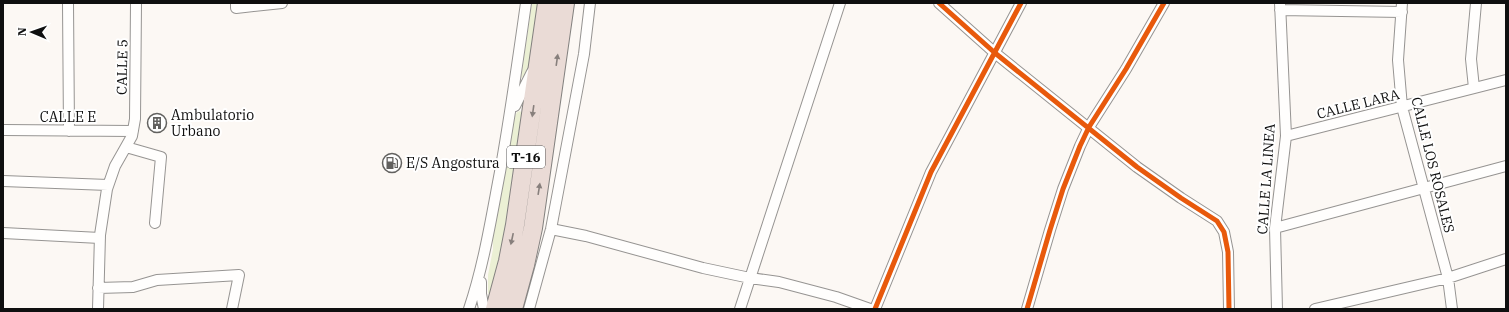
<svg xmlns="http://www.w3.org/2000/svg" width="1509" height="312" font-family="'IBM Plex Serif',serif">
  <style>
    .green { fill: #ebf0d4 }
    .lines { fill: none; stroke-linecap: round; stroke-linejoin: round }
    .street-casing { stroke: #969492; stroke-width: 12 }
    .highway-casing { stroke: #83817f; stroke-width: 20 }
    .street { stroke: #fffefd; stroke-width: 10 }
    .highway { stroke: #eadbd6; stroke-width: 18 }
    .cycleway-casing { stroke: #fff; stroke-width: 8 }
    .cycleway { stroke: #e8590c; stroke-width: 5 }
    .oneway { fill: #877f7c }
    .labels { text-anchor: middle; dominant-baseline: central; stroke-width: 4; stroke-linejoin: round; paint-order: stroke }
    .shield { fill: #fff; stroke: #575757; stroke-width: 1 }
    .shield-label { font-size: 13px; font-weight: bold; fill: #0f0f0f }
    .street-label { font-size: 14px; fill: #0f0f0f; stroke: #fff }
    .poi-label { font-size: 14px; fill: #0f0f0f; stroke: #fff; text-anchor: start }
  </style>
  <rect width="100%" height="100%" fill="#fcf8f4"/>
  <!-- green -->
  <path class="green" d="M532,3H539C537,17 533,73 521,78Z
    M520,111L522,113L521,116L502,246L491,291L488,294V275L493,249V227L510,126L517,112Z"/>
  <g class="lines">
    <defs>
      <path id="street" d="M68,3L69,131
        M236,3V8L282,3
        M939,3L995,53L1137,167L1181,198L1217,221L1224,232L1228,252L1229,309
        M1402,3L1398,60L1402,107L1448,278L1452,309
        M1280,10L1402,12
        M1474,88L1471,59L1476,3
        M515,106L532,72
        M3,130L133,131
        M1286,136L1506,80
        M126,147L161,157L155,223
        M3,181L108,185
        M1275,228L1506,166
        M551,229L586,236L703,268L750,278L779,282L836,297L870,309
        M3,233L100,238
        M481,282V294L484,309
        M98,288L133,287L157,280L239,275L232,309
        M98,309L100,235L107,189L115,166L132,136L135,119L136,3
        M469,309C484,264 491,219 500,172C510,116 518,60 526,3
        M529,309L551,229L584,54L590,3
        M740,309L840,3
        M875,309L931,172L1021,3
        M1027,309L1050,230L1063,189L1080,146L1089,127L1126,69L1164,3
        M1277,309L1275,228L1286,136L1280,3
        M1315,309L1448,278L1506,259"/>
      <path id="highway" d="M495,309L508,261L515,225L547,3
        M513,309L525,265L533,228L565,3"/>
    </defs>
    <!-- street casing -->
    <use href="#street" class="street-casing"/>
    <!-- highway casing -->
    <use href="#highway" class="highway-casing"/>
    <!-- street -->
    <use href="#street" class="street"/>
    <!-- highway -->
    <use href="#highway" class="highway"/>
    <defs>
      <path id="cycleway" d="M939,3L995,53L1137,167L1181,198L1217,221L1224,232L1228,252L1229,309
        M875,309L931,172L1021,3
        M1027,309L1050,230L1063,189L1080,146L1089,127L1126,69L1164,3"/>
    </defs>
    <!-- cycleway casing -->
    <use href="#cycleway" class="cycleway-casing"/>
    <!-- cycleway -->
    <use href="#cycleway" class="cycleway"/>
  </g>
  <!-- one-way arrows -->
  <defs><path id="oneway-solid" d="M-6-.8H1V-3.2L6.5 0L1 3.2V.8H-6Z"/></defs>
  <g class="oneway">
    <use href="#oneway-solid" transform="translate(557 60) rotate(-82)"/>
    <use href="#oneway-solid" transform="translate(533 111) rotate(98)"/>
    <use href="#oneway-solid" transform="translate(539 189) rotate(-81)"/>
    <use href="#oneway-solid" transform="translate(512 239) rotate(102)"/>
  </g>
  <!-- icons -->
  <defs>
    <symbol id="building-ring" viewBox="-11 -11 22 22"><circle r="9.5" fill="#fff" stroke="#62615f" stroke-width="1.5"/><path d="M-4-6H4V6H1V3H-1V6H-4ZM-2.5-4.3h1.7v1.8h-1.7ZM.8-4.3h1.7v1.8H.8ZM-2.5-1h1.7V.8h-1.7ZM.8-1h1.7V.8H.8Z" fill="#62615f"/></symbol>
    <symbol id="fuel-ring" viewBox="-11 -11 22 22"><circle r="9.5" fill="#fff" stroke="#62615f" stroke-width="1.5"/><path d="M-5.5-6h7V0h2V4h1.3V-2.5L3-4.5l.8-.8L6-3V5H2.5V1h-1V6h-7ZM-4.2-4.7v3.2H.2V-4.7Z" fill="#62615f"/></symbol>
  </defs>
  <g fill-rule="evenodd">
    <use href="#building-ring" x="146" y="112" width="22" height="22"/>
    <use href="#fuel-ring" x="381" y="152" width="22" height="22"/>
  </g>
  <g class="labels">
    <!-- shield labels -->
    <rect class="shield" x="507" y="146" width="38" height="22" rx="3"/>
    <g class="shield-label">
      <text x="526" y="157">T-16</text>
    </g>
    <!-- street labels -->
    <g class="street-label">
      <text transform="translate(122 67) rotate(-89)">CALLE 5</text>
      <text transform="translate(1358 104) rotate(-14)">CALLE LARA</text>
      <text x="68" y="117">CALLE E</text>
      <text transform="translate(1433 165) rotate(76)">CALLE LOS ROSALES</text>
      <text transform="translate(1266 179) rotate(-86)">CALLE LA LINEA</text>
    </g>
    <!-- poi labels -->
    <g class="poi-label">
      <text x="171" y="115">Ambulatorio<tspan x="171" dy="16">Urbano</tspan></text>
      <text x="406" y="163">E/S Angostura</text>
    </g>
  </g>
  <!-- border -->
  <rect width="1509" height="312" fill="none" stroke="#0f0f0f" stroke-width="8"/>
  <!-- north arrow -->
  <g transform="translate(32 32) rotate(272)" stroke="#ffffff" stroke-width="3" paint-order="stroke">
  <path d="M0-3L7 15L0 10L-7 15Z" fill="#0f0f0f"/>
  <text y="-6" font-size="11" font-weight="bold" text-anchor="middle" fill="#0f0f0f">N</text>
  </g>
</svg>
